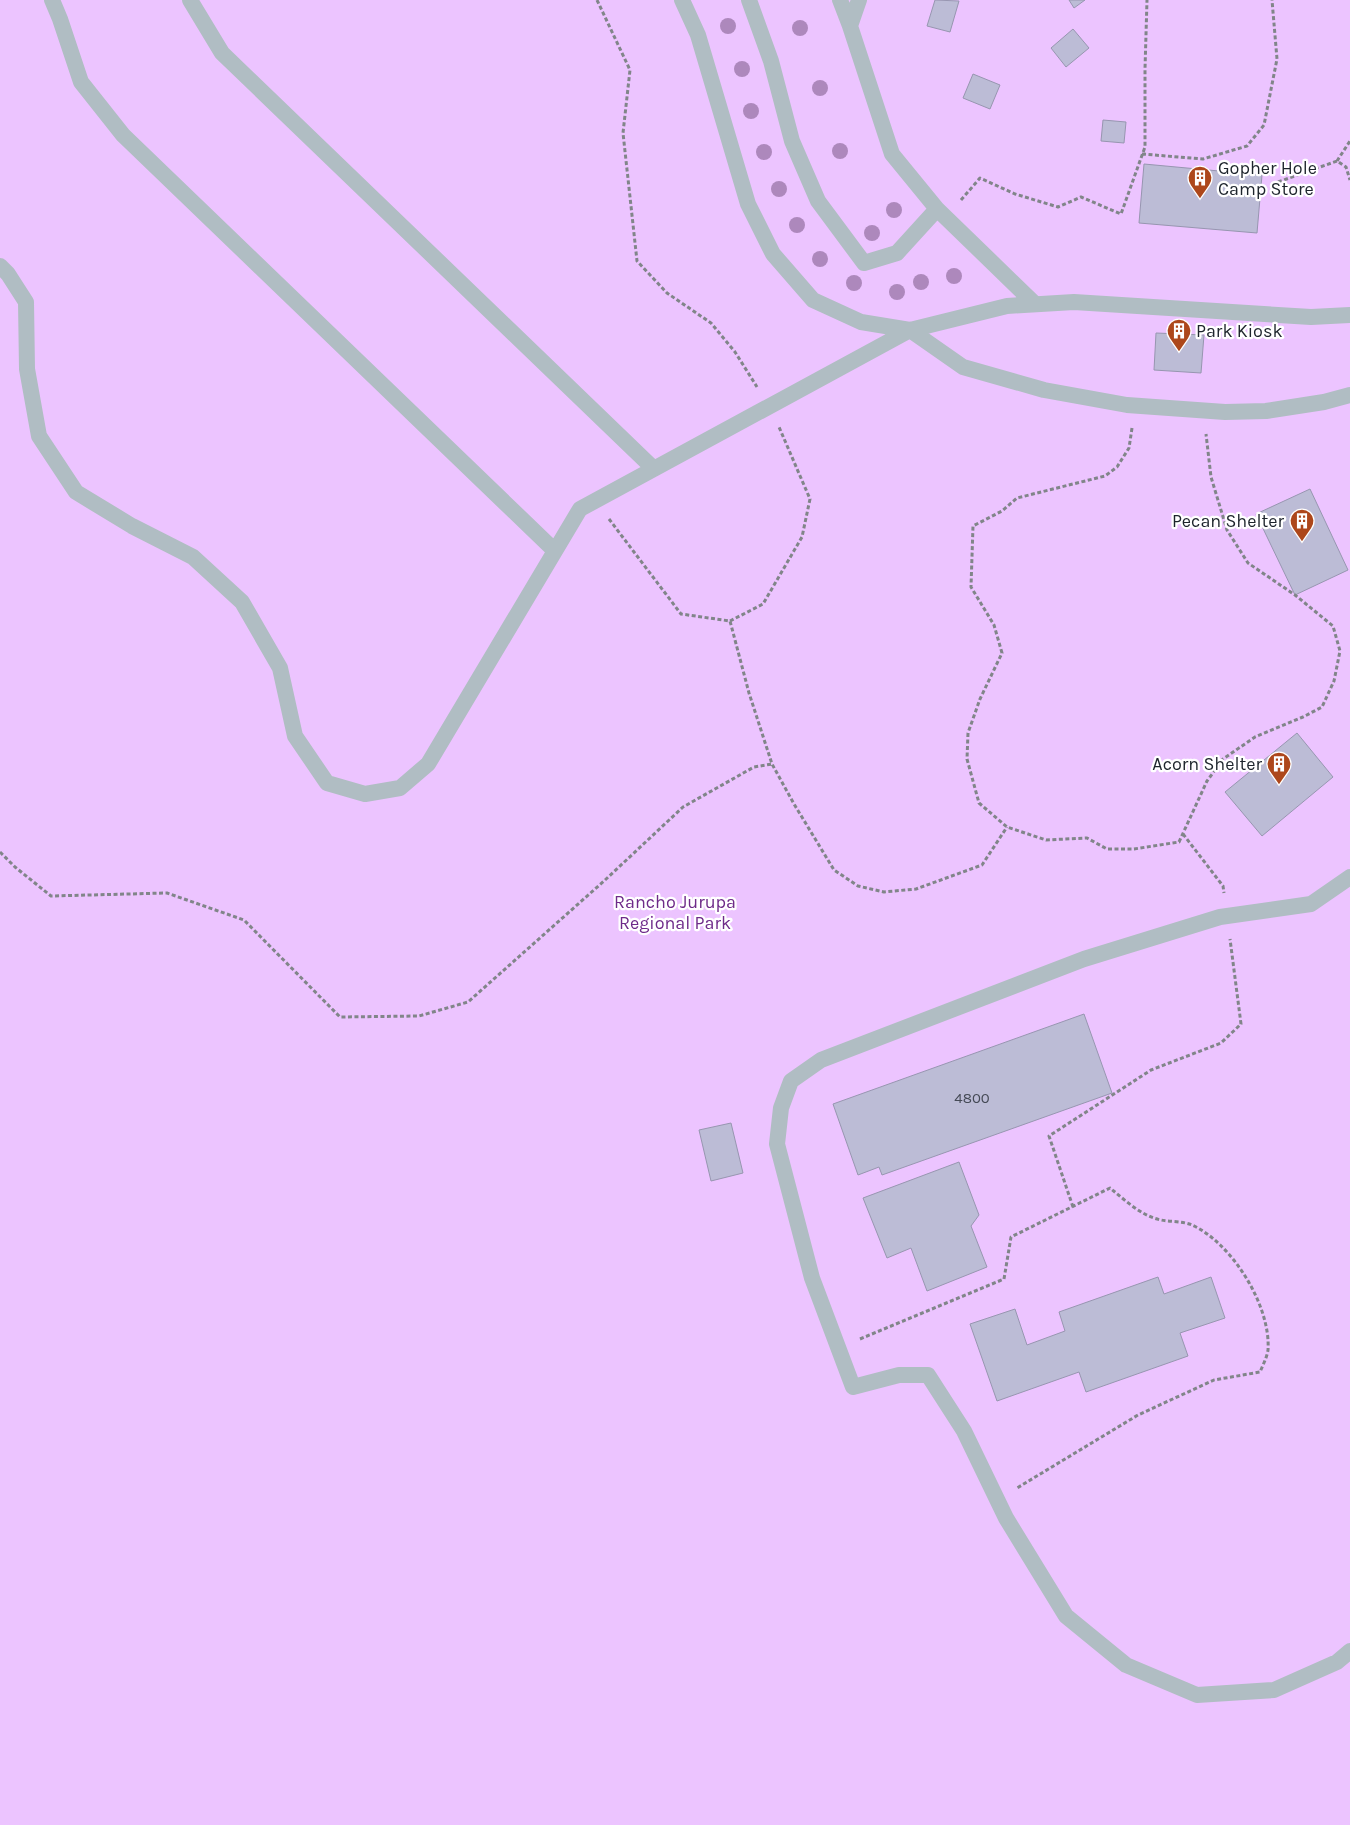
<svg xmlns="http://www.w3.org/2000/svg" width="1350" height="1825" font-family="Karla,sans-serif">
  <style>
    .green { fill: #ecc4ff }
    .building { fill: #bcbcd6; stroke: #9796b0 }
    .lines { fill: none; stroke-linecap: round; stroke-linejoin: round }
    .path { stroke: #818589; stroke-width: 3; stroke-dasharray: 4 2.5; stroke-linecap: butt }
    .lane { stroke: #b0bdc3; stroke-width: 16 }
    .tree { fill: #ad88bc }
    .labels { text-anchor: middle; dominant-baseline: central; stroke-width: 4.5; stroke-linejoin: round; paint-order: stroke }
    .number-label { font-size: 15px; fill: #454a56 }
    .poi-label { font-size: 18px; fill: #1d242c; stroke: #fff; text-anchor: start }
    .park-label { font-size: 18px; fill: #6e2a89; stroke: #fff }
  </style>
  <rect width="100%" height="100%" fill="#fafafa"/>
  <!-- green -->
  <path class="green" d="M0,0H1350V1825H0Z"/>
  <!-- building -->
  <path class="building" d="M935,0L959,1L950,32L927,26Z
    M1069,0H1085L1074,8Z
    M1073,29L1089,48L1066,67L1051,48Z
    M973,74L1000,85L990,109L963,98Z
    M1103,120L1126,122L1124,143L1101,141Z
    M1144,164L1262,175L1257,233L1139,223Z
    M1156,333L1204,335L1201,373L1154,370Z
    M1310,489L1348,570L1295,595L1256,514Z
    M1297,733L1333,777L1262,836L1225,792Z
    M1084,1014L1112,1093L882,1175L879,1167L858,1175L833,1104Z
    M731,1123L743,1173L711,1181L699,1130Z
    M959,1162L979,1215L971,1226L987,1267L927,1291L911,1248L887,1258L863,1198Z
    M1158,1277L1164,1294L1211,1277L1225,1318L1180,1333L1188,1356L1086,1392L1079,1372L997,1401L970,1324L1015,1309L1027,1345L1065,1331L1059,1312Z"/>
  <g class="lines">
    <!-- path -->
    <path class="path" d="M597,0L630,70L623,133L637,261L667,293L711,323L735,352L757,387
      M1142,154L1203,159L1247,146L1264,125L1277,59L1272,0
      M1337,161L1350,141
      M1278,182L1337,161L1346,167L1350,180
      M961,200L980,178L1015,194L1058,207L1081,197L1121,214L1145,147V69L1147,0
      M1132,428L1129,448L1117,467L1105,476L1017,498L1002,511L973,526L971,587L994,625L1002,653L980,699L968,733L967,759L979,803L1007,827L1046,840L1087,838L1107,849H1134L1179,842L1207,781L1223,759L1255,737L1303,717L1322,707L1334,681L1340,651L1333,626L1295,595L1248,563L1227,530L1211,477L1206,434
      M609,519L681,614L730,621L749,693L772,764L794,804L834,870L858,886L884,892L916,889L982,865L1007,827
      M730,621L763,604L802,537L810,499L779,427
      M1183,834L1223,886L1224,893
      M0,852L15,867L51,896L167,893L244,920L340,1017L419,1016L468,1002L604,881L683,807L754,767L772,764
      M1073,1207L1049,1136L1151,1070L1221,1043L1241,1024L1230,939
      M860,1339L1004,1279L1011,1237L1110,1188C1125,1200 1141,1216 1161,1220C1171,1222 1183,1221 1192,1225C1232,1243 1271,1306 1268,1350C1267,1357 1263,1365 1260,1372L1214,1380L1138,1415L1017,1488"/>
    <!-- lane -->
    <path class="lane" d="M52,0L60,19L81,82L123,135L555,551
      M190,0L222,53L654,469
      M682,0L698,35L748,204L773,254L813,300L861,322L910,330L963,367L1044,390L1127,405L1225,412L1266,411L1324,402L1350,395
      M749,0L771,61L792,141L818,201L864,263L897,253L937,209
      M840,0L850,26
      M859,0L850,26L892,154L937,209L1035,304
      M0,266L8,274L26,302L27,369L39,436L76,492L132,526L193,557L242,602L280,668L295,736L327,783L365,794L400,788L428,764L580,509L910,330L1007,306L1074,302L1311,317L1350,315
      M1350,877L1311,904L1220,917L1084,959L821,1060L791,1081L781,1108L777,1144L812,1278L853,1387L899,1375H928L964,1431L1006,1518L1066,1616L1126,1665L1197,1695L1274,1690L1337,1662L1350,1651"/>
  </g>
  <!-- trees -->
  <g class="tree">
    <circle cx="728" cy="26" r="8"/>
    <circle cx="800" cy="28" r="8"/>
    <circle cx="742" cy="69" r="8"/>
    <circle cx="820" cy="88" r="8"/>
    <circle cx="751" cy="111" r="8"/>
    <circle cx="840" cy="151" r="8"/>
    <circle cx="764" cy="152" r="8"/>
    <circle cx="779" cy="189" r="8"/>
    <circle cx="894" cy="210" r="8"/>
    <circle cx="797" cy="225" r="8"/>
    <circle cx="872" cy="233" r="8"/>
    <circle cx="820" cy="259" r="8"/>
    <circle cx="954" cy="276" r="8"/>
    <circle cx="921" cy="282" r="8"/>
    <circle cx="854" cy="283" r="8"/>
    <circle cx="897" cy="292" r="8"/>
  </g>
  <!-- icons -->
  <defs>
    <symbol id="building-pin" viewBox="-11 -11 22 30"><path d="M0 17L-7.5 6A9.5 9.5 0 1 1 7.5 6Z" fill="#ad471b" stroke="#fff"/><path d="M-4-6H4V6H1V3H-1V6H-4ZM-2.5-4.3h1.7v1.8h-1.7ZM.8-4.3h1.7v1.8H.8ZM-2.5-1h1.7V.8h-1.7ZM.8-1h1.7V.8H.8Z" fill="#fff"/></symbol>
  </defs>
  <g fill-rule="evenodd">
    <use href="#building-pin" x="1186" y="164" width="28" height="38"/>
    <use href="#building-pin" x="1165" y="317" width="28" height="38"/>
    <use href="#building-pin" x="1288" y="507" width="28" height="38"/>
    <use href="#building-pin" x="1265" y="750" width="28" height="38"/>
  </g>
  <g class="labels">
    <!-- number labels -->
    <g class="number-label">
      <text x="972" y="1098">4800</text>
    </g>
    <!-- poi labels -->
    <g class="poi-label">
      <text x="1218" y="168">Gopher Hole<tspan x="1218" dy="21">Camp Store</tspan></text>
      <text x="1196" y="331">Park Kiosk</text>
      <text x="1284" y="521" text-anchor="end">Pecan Shelter</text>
      <text x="1262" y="764" text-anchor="end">Acorn Shelter</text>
    </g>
    <!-- park labels -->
    <g class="park-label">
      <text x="675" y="902">Rancho Jurupa<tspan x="675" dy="21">Regional Park</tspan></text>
    </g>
  </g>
</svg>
